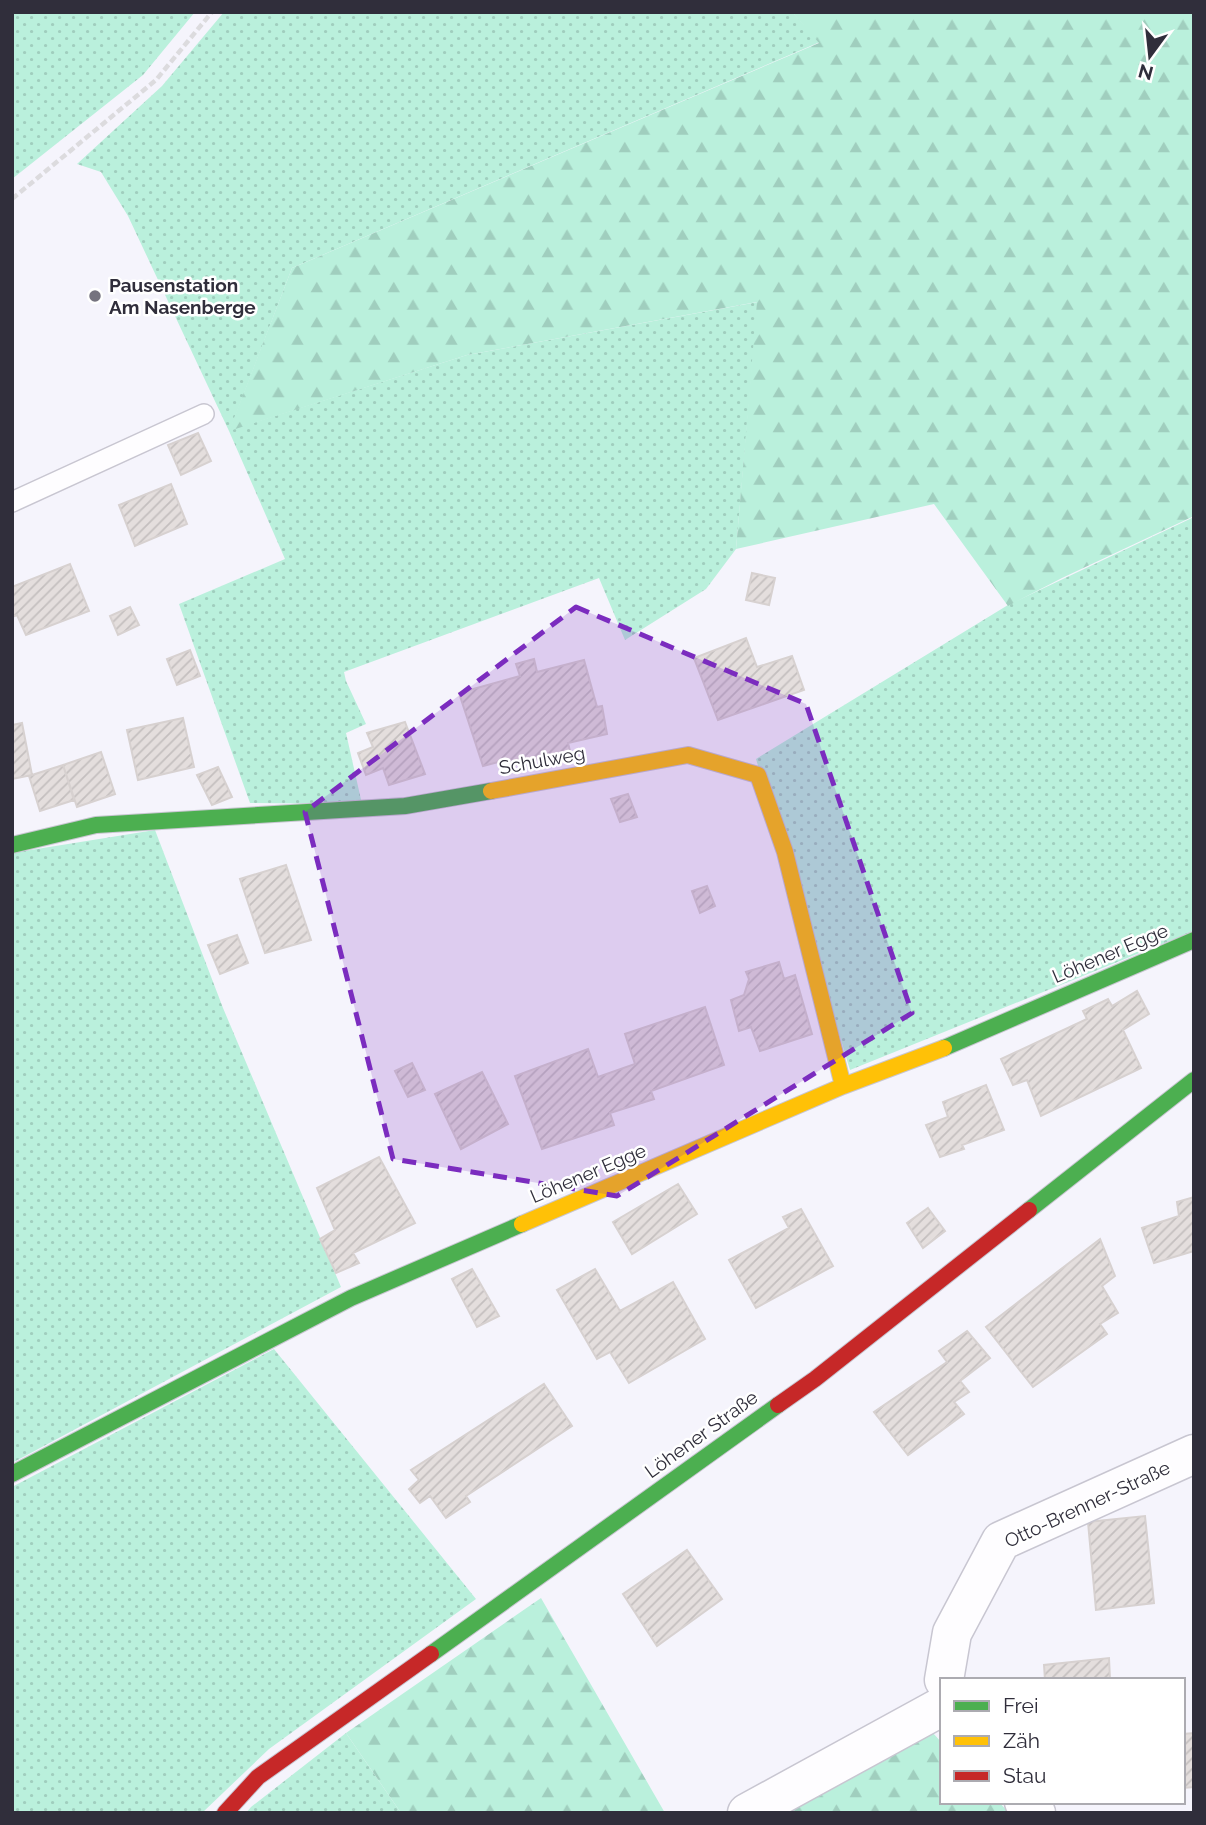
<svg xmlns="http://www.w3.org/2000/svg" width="1206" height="1825" font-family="Raleway,sans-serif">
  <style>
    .grass { fill: url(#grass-dots) }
    .forest { fill: url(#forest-firs) }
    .building { fill: url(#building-hatch); stroke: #d7d1d0; stroke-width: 2 }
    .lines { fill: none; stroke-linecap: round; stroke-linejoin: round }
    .lane-casing { stroke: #c8c6d1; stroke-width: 22 }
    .street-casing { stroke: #c8c6d1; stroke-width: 41 }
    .fast-casing { stroke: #c8c6d1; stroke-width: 18 }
    .slow-casing { stroke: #c8c6d1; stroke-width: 18 }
    .jam-casing { stroke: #c8c6d1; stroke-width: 18 }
    .path { stroke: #dcdbde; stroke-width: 4.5; stroke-dasharray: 7 3.5; stroke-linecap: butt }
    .lane { stroke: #fefdff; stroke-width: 19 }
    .street { stroke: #fefdff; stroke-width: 38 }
    .fast { stroke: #4caf50; stroke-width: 16 }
    .slow { stroke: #ffc107; stroke-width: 16 }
    .jam { stroke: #c62828; stroke-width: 16 }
    .marked { fill: #7b2cbf; fill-opacity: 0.2; stroke: #7b2cbf; stroke-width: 5; stroke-dasharray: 14 9; stroke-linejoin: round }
    .poi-dot { fill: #75737f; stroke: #fff; stroke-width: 2.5 }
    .labels { text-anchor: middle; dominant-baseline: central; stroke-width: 5; stroke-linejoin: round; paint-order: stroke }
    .poi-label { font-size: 19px; font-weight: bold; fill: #302e3b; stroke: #fff; text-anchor: start }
    .street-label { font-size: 19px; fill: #302e3b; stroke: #fff }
  </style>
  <defs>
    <pattern id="grass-dots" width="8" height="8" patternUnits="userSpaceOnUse" patternTransform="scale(1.75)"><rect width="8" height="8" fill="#baf0dc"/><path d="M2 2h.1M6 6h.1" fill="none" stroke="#a0cebe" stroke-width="1.8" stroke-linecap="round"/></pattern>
    <pattern id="forest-firs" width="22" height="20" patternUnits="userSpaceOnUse" patternTransform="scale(1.75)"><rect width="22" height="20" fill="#baf0dc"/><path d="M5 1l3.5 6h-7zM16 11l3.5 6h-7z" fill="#a0cebe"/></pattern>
    <pattern id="building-hatch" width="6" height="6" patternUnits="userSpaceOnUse" patternTransform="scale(1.75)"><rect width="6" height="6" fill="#e4dedd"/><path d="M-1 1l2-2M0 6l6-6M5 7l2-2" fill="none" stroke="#c4bfbf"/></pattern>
  </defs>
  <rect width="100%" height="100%" fill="#f5f4fc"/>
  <!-- grass -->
  <path class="grass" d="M12,12H195L143,75L12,179Z
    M224,12H792L820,42L292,268L230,430L467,355L758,302L736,549L706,589L625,640L599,578L344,672L346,681L366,724L346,733L362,804L250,803L179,604L285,559L229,431L128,216L101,172L77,164L162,86Z
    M1194,517V931L850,1070L756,759L1008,605Z
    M155,830L223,1008L341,1287L12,1463V853Z
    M274,1349L476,1599L269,1749L202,1813H12V1487Z
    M346,1733L401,1813H246L251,1807Z"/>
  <!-- forest -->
  <path class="forest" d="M792,12H1194V516L1062,578L1008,606L934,504L736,549L757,302L467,355L229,431L292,268L819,43Z
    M541,1598L665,1813H401L346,1733Z
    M933,1733L942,1743V1802H999L1009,1813H786Z"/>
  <!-- building -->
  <path class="building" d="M198,433L211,461L181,475L168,445Z
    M171,484L187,524L135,546L119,505Z
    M70,564L89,611L26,635L17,615L12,617V587Z
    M752,573L775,578L769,605L746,600Z
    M130,607L139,625L118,635L110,616Z
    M746,638L757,667L792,656L804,690L718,720L694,658Z
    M190,650L200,676L177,685L167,659Z
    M534,659L537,672L584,660L597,707L602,706L607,734L568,743L570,751L507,767L506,760L483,766L459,693L520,676L516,664Z
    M183,718L194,767L138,780L127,730Z
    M405,722L425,774L389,785L383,768L366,775L358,753L373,747L367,733Z
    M22,723L32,775L12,779V725Z
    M101,752L115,794L77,807L63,765Z
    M63,765L74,800L40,811L29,776Z
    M218,767L232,797L212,805L197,775Z
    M628,794L637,817L620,822L611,799Z
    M286,865L311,940L265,953L240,879Z
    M707,886L715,906L700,913L692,891Z
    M237,935L248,963L220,974L208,945Z
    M779,962L784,979L795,975L812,1034L760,1051L751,1027L739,1031L731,1000L744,995L749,979L746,972Z
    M1137,991L1149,1014L1123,1030L1141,1068L1041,1116L1027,1080L1013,1085L1001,1059L1087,1019L1083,1011L1108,999L1112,1006Z
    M705,1007L724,1065L651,1091L654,1099L610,1113L614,1125L542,1149L515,1076L588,1049L598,1077L635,1064L625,1034Z
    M412,1063L425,1090L408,1097L395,1071Z
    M482,1072L508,1124L461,1149L435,1094Z
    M986,1085L1004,1130L962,1145L964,1149L940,1157L926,1125L948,1117L943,1102Z
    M379,1157L415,1223L353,1253L359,1263L336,1273L320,1239L335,1230L317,1188Z
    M678,1184L697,1214L632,1254L613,1222Z
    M1194,1197V1251L1154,1263L1142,1228L1179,1216L1177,1202Z
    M928,1208L945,1231L923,1248L907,1223Z
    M801,1209L833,1266L756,1308L729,1260L789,1228L783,1217Z
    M1100,1239L1115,1276L1102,1286L1118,1313L1100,1324L1107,1334L1033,1387L986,1327Z
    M472,1269L499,1316L477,1327L452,1279Z
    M595,1269L620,1311L673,1282L705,1339L629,1383L610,1352L597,1359L557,1290Z
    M967,1331L990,1358L960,1381L969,1392L954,1402L964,1414L908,1455L874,1412L947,1362L939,1351Z
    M544,1384L572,1426L466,1496L470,1502L446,1518L430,1496L420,1503L409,1489L419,1480L411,1470Z
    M1145,1516L1154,1603L1096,1610L1088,1522Z
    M687,1550L722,1599L657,1646L623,1594Z
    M1109,1658L1110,1680H1045L1044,1665Z
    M1194,1733V1787L1183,1788V1734Z"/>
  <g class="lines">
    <defs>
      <path id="lane" d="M12,502L204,414"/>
      <path id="street" d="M944,1680L952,1633L1001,1541L1194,1454
        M1024,1802L1036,1813
        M747,1813L939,1708"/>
      <path id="fast" d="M12,845L96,825L405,806L491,791
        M944,1048L1194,940
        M1029,1210L1194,1080
        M12,1474L351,1298L522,1224
        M431,1654L778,1405"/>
      <path id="slow" d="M491,791L688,755L758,775L785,852L843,1086
        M522,1224L843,1086L944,1048"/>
      <path id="jam" d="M778,1405L815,1379L1029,1210
        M225,1813L258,1777L431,1654"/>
    </defs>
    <!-- lane casing -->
    <use href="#lane" class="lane-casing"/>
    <!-- street casing -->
    <use href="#street" class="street-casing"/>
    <!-- fast casing -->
    <use href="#fast" class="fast-casing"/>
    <!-- slow casing -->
    <use href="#slow" class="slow-casing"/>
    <!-- jam casing -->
    <use href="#jam" class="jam-casing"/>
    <!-- path -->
    <path class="path" d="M12,199L156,80L212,12"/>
    <!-- lane -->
    <use href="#lane" class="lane"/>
    <!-- street -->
    <use href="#street" class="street"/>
    <!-- fast -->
    <use href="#fast" class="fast"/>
    <!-- slow -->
    <use href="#slow" class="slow"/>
    <!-- jam -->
    <use href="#jam" class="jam"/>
  </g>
  <!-- marked area -->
  <path class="marked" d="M576,607L806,704L912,1013L617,1196L393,1159L305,812Z"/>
  <!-- markers -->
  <circle class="poi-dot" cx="95" cy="296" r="7"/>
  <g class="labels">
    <!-- poi labels -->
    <g class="poi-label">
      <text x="109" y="285">Pausenstation<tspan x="109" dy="22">Am Nasenberge</tspan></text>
    </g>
    <!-- street labels -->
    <g class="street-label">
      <text transform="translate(542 760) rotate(-10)">Schulweg</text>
      <text transform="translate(1110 953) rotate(-23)">Löhener Egge</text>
      <text transform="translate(588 1173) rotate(-23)">Löhener Egge</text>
      <text transform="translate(701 1434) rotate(-36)">Löhener Straße</text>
      <text transform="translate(1087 1504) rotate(-25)">Otto-Brenner-Straße</text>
    </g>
  </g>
  <!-- border -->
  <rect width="1206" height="1825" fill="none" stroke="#302e3b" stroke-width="28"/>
  <!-- legend -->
  <rect x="940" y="1678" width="245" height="126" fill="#ffffff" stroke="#acabb1" stroke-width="2"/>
  <rect x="954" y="1701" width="35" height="10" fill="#4caf50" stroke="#acabb1" stroke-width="2"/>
  <text x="1003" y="1713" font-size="21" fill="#302e3b">Frei</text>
  <rect x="954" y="1736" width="35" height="10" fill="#ffc107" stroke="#acabb1" stroke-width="2"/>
  <text x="1003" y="1748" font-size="21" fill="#302e3b">Zäh</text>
  <rect x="954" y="1771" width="35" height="10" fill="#c62828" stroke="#acabb1" stroke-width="2"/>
  <text x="1003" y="1783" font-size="21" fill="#302e3b">Stau</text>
  <!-- north arrow -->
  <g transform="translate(1150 56) rotate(195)" stroke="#ffffff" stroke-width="5" paint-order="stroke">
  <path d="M0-5L12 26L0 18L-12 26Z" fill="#302e3b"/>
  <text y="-10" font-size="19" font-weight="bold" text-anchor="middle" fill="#302e3b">N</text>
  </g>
</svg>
